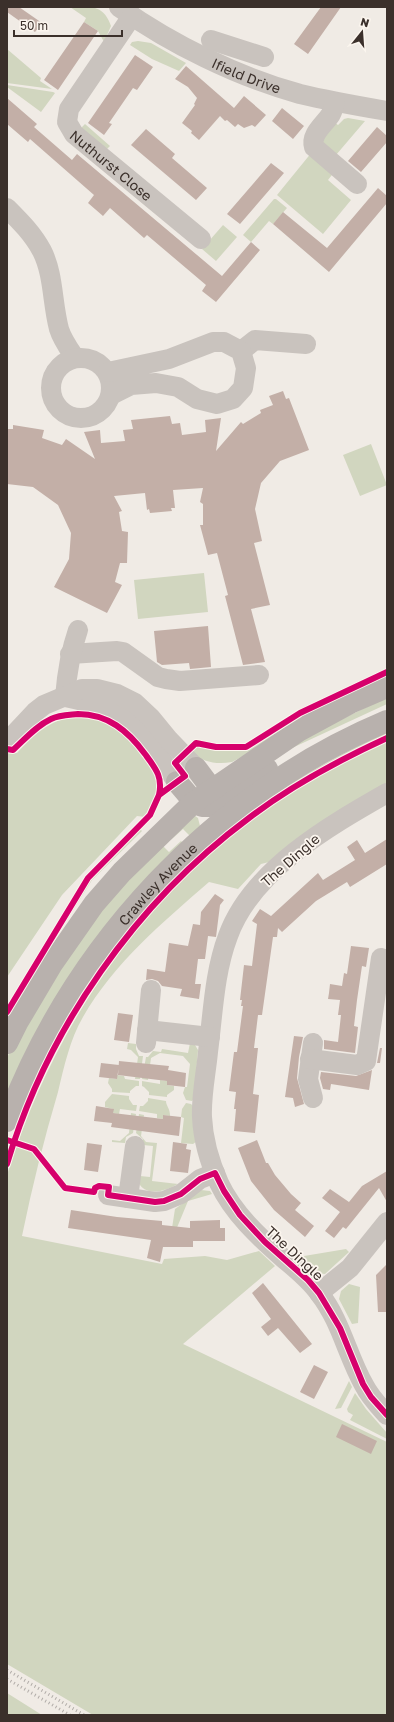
<svg xmlns="http://www.w3.org/2000/svg" width="394" height="1722" font-family="'Golos Text',sans-serif">
  <style>
    .green { fill: #d1d6bf }
    .building { fill: #c3afa7 }
    .lines { fill: none; stroke-linecap: round; stroke-linejoin: round }
    .minor { stroke: #c9c3be; stroke-width: 20 }
    .major { stroke: #b8b1ad; stroke-width: 22 }
    .rail { stroke: #b1aca8; stroke-width: 3; stroke-dasharray: 1 3; stroke-linecap: butt }
    .cycleway-casing { stroke: #fbf5ee; stroke-width: 8 }
    .cycleway { stroke: #d6006c; stroke-width: 6 }
    .labels { text-anchor: middle; dominant-baseline: central; stroke-width: 3.5; stroke-linejoin: round; paint-order: stroke }
    .street-label { font-size: 14px; fill: #3b302b; stroke: #fbf5ee }
  </style>
  <rect width="100%" height="100%" fill="#f0ebe5"/>
  <!-- green -->
  <path class="green" d="M70,7C91,7 103,4 111,26L104,42L98,31L84,22L86,18Z
    M138,41L151,43L186,63L179,71L152,59L130,45L132,42Z
    M7,49L41,78L40,81L52,89L7,83Z
    M7,85L53,92L55,93L41,112L7,87Z
    M348,118L365,121L336,155L319,140L334,122L338,125L344,119Z
    M85,124L110,146L106,150L80,129Z
    M312,152L335,171L328,180L351,200L323,234L277,195Z
    M274,199H276L287,208L273,224L269,221L251,242L243,235Z
    M223,225L237,237L216,261L202,249Z
    M371,444L387,485L360,496L343,455Z
    M204,573L208,612L138,619L134,580Z
    M387,674V679L232,762C216,765 203,762 191,752L198,746L214,749H247L301,715Z
    M387,697V704L292,748L290,745Z
    M76,716C87,717 99,718 109,723C126,732 162,769 158,789C156,799 150,808 145,817L137,816L62,895L7,977V752L17,753C36,733 48,721 76,716Z
    M387,729V736C338,758 294,785 249,815L247,811L278,790Z
    M387,741V787L277,860L261,864L238,889L209,882C163,922 114,963 83,1017C70,1039 64,1067 58,1092C44,1139 32,1187 22,1236L162,1264L164,1259L205,1256L227,1260L259,1251L275,1266L183,1344L387,1442V1715H93L7,1664V1175C66,984 200,819 387,741Z
    M194,815L198,818L200,826L192,838L183,829L171,840Z
    M140,829L142,831L92,880L55,939L44,962L7,1025V1016L90,879Z
    M181,841L184,844L7,1100V1058L16,1038L85,929L160,843L169,852Z
    M128,1043L136,1044V1049L139,1056H143L140,1079H135L138,1057L131,1050L127,1049Z
    M190,1043L195,1045L198,1050L194,1099L192,1101L186,1100L183,1093L185,1087H187L190,1064L183,1056L160,1053L151,1058L148,1080L142,1079L146,1057H148L153,1051L161,1052L162,1049L188,1053Z
    M117,1075L124,1076L125,1079L139,1081V1086H136L130,1091V1093L112,1092V1089L108,1083L109,1078L117,1079Z
    M160,1080L167,1081V1085L174,1086V1090L167,1095V1097L149,1095V1092L144,1087L142,1086V1081L160,1084Z
    M112,1094L129,1096V1099L133,1105H137L136,1111L120,1109L119,1114L113,1113V1109L105,1107V1102Z
    M148,1098L166,1101C166,1106 170,1108 170,1116L163,1115V1119L157,1118V1114L139,1111L140,1106H143L148,1101Z
    M186,1103L191,1104L194,1107L197,1141L193,1144L181,1143L184,1118L181,1117L182,1109Z
    M131,1113L136,1114L133,1133L126,1137L125,1143L112,1142V1140L120,1141L129,1133Z
    M139,1114L144,1115L141,1136L146,1142L157,1143L152,1181L178,1184C167,1190 149,1197 140,1185V1176L150,1177L153,1146L143,1145V1139L136,1133Z
    M201,1190L210,1191L212,1194L188,1201L176,1230L172,1228L175,1209Z
    M346,1249L349,1252L325,1274L316,1273L298,1257Z
    M349,1284L360,1287L358,1323L352,1324L339,1299L341,1291Z
    M349,1381L352,1387L341,1408L335,1409Z
    M355,1393L366,1409L387,1433V1439L350,1420L353,1415L348,1412L347,1409Z
    M7,1693L42,1715H7Z"/>
  <!-- building -->
  <path class="building" d="M7,7H19L42,23L35,32L7,12Z
    M321,7H341L308,54L294,44Z
    M84,22L98,31L58,90L44,80Z
    M135,55L153,67L137,90L133,88L109,123L112,124L104,135L88,123Z
    M186,66L234,108L244,96L266,115L255,127L252,125L244,128L238,124L235,127L227,120L225,121L220,116L199,140L191,133L192,131L182,123L195,105L194,104L197,98L188,87L175,79Z
    M7,98L37,124L34,127L72,160L77,154L222,276L251,242L260,250L216,302L202,291L206,285L147,235L144,238L110,208L103,216L88,203L94,195L30,139L28,142L7,124Z
    M282,108L304,126L293,139L272,121Z
    M377,127L387,136V142L361,172L348,161Z
    M146,129L175,154L172,158L207,188L196,200L131,145Z
    M271,163L284,173L240,224L227,214Z
    M378,188L387,196V203L329,272L273,224L283,212L327,248Z
    M283,391L286,399L289,398L309,450L280,461L261,483L255,509L262,541L254,543L270,605L251,609L265,662L243,665L225,596L228,595L217,553L208,555L200,525H203V504L200,502L203,488L173,490L175,508H171L172,511L150,513L149,509L147,510L145,493L114,496L122,511L119,512L122,531L128,532L127,563H120L115,582L122,585L107,613L54,587L69,559L71,533L58,505L33,487L7,484V429H13V425L44,430L42,438L62,445L66,439L95,459L84,432L100,430L101,443L125,441L123,430L133,429L131,420L170,416L172,424L180,423L182,435L206,432L205,420L221,418L216,451L241,422L243,424L261,413L260,410L273,405L269,396Z
    M208,626L211,667L190,669L189,663L162,665L157,662L154,631Z
    M387,839V864L350,887L347,882L316,901L282,932L278,928L277,937H273L262,1015H258L254,1048H258L253,1094L259,1095L255,1133L234,1131L236,1109H234L236,1092L229,1091L234,1052H237L243,1006H241L242,1000H240L244,965L252,966L257,924L252,921L260,909L271,916L318,873L323,880L355,860L347,847L357,840L365,853Z
    M215,894L224,900L220,905L216,937L208,936L205,959H198L195,984H201L199,999L180,996L182,989L162,986L158,981L152,979L146,980L147,969L165,972L169,943L188,946L193,924L200,925L201,912Z
    M351,946L369,948L366,967L362,966L357,1000L354,1026L358,1027L355,1053L324,1049V1040L338,1042L341,1015H338L340,1000L328,999L329,993L330,984L342,986L344,973L347,974Z
    M118,1013L133,1015L129,1042L114,1040Z
    M294,1036L303,1037L299,1057L297,1078L304,1104L295,1107L293,1098L285,1097Z
    M380,1048H382L380,1063H377Z
    M119,1061L169,1066L168,1070L186,1073L185,1087L167,1085V1081L118,1075Z
    M101,1063L119,1065L117,1079L99,1077Z
    M372,1070L369,1090L331,1084L330,1090L323,1089L320,1078L321,1072L356,1076Z
    M96,1106L114,1109L113,1113L163,1119V1115L181,1117L179,1136L111,1127L112,1123L94,1121Z
    M257,1140L266,1163H268L275,1175L291,1194L301,1203L295,1210L314,1226L305,1237L274,1210L251,1181L238,1148Z
    M173,1142L187,1144L186,1149L191,1150L188,1173L170,1171Z
    M87,1143L102,1145L98,1172L84,1170Z
    M387,1171V1202L379,1188L346,1229L343,1227L334,1238L325,1231L340,1212L322,1198L330,1189L349,1202L362,1186Z
    M71,1210L117,1217L162,1221V1225L190,1228V1221L220,1220V1228H225V1241H193V1247H163L160,1262L147,1258L151,1240L68,1228Z
    M387,1264V1312H378L376,1275Z
    M263,1283L312,1344L300,1353L278,1328L268,1336L261,1327L271,1319L252,1293Z
    M314,1365L328,1372L314,1399L300,1392Z
    M342,1424L377,1441L371,1454L336,1437Z"/>
  <g class="lines">
    <!-- minor -->
    <g class="minor">
      <path id="s1" d="M119,7C171,44 238,77 300,94C329,101 358,106 387,111"/>
      <path id="s2" d="M132,16L69,109L67,122L74,134L201,239"/>
      <path d="M211,40L264,57"/>
      <path d="M335,102C334,106 333,110 331,114C325,124 310,134 314,147L357,184"/>
      <path d="M7,208C20,221 33,234 42,251C54,275 52,303 59,329C62,339 69,349 75,358"/>
      <path d="M241,351L255,340L306,344"/>
      <circle cx="81" cy="388" r="30"/>
      <path d="M108,372L169,359L213,342H224L241,351L246,368L243,388L233,399L217,404L197,399L178,387L156,383L131,385L111,395"/>
      <path d="M70,654L117,651L123,652L158,677L166,679L180,681L259,675"/>
      <path d="M65,697C83,701 103,705 118,714C143,730 160,758 177,782"/>
      <path d="M65,697C67,672 70,653 78,630"/>
      <path d="M7,742L35,712L44,705L82,689H97L117,694L135,703L151,718L169,740L196,768"/>
      <path d="M387,793C329,826 252,870 228,936C214,973 213,1014 208,1052C206,1073 201,1096 202,1117C203,1139 210,1163 219,1183C233,1213 259,1237 283,1258C296,1269 309,1279 319,1293C341,1321 347,1355 364,1385C370,1397 379,1406 387,1415"/>
      <path d="M147,1030L210,1037"/>
      <path d="M146,1043L151,990"/>
      <path d="M313,1043L308,1079L313,1098"/>
      <path d="M310,1059L357,1065L366,1061L381,958"/>
      <path d="M108,1195L155,1202L164,1201L181,1194L200,1179L215,1173"/>
      <path d="M128,1198L135,1146"/>
      <path d="M319,1293L350,1268L387,1222"/>
    </g>
    <!-- major -->
    <g class="major">
      <path d="M196,768L208,784L215,802"/>
      <path d="M177,782L194,802L202,806H210L221,802L267,769"/>
      <path d="M7,1043L17,1023L52,964L94,904L122,872L194,802L300,730L350,703L387,687"/>
      <path id="s3" d="M7,1121C73,945 213,794 387,721"/>
    </g>
    <!-- rail -->
    <path class="rail" d="M7,1670L84,1715
      M7,1679L70,1715"/>
    <defs>
      <path id="cycleway" d="M7,749L13,750C25,739 36,726 51,719C59,715 69,715 78,714C108,714 128,731 145,754C156,769 163,777 159,795
        M7,1012L88,878L150,815L159,795L185,776L175,763L196,743L216,747H246L300,713L387,672
        M7,1140L34,1149L65,1188L94,1192L95,1188L99,1186L109,1187L108,1195L155,1202L164,1201L181,1194L200,1179L215,1173L224,1191L240,1215L265,1242L308,1280L319,1293L340,1328L363,1384L371,1397L387,1415
        M7,1164C47,1029 136,902 249,818C291,786 339,760 387,738"/>
    </defs>
    <!-- cycleway casing -->
    <use href="#cycleway" class="cycleway-casing"/>
    <!-- cycleway -->
    <use href="#cycleway" class="cycleway"/>
  </g>
  <g class="labels">
    <!-- street labels -->
    <g class="street-label">
      <text stroke="none"><textPath href="#s1" startOffset="145">Ifield Drive</textPath></text>
      <text stroke="none"><textPath href="#s2" startOffset="188">Nuthurst Close</textPath></text>
      <text transform="translate(290 860) rotate(-41)">The Dingle</text>
      <text stroke="none"><textPath href="#s3" startOffset="283">Crawley Avenue</textPath></text>
      <text transform="translate(295 1253) rotate(43)">The Dingle</text>
    </g>
  </g>
  <!-- border -->
  <rect width="394" height="1722" fill="none" stroke="#3b302b" stroke-width="16"/>
  <!-- north arrow -->
  <g transform="translate(362 32) rotate(17)" stroke="#fbf5ee" stroke-width="3" paint-order="stroke">
  <path d="M0-3L7 15L0 10L-7 15Z" fill="#3b302b"/>
  <text y="-6" font-size="11" font-weight="bold" text-anchor="middle" fill="#3b302b">N</text>
  </g>
  <!-- scale -->
  <path d="M14 30v6h108v-6" fill="none" stroke="#3b302b" stroke-width="2"/>
  <text x="20" y="30" font-size="12" fill="#3b302b" stroke="#fbf5ee" stroke-width="3" paint-order="stroke">50 m</text>
</svg>
